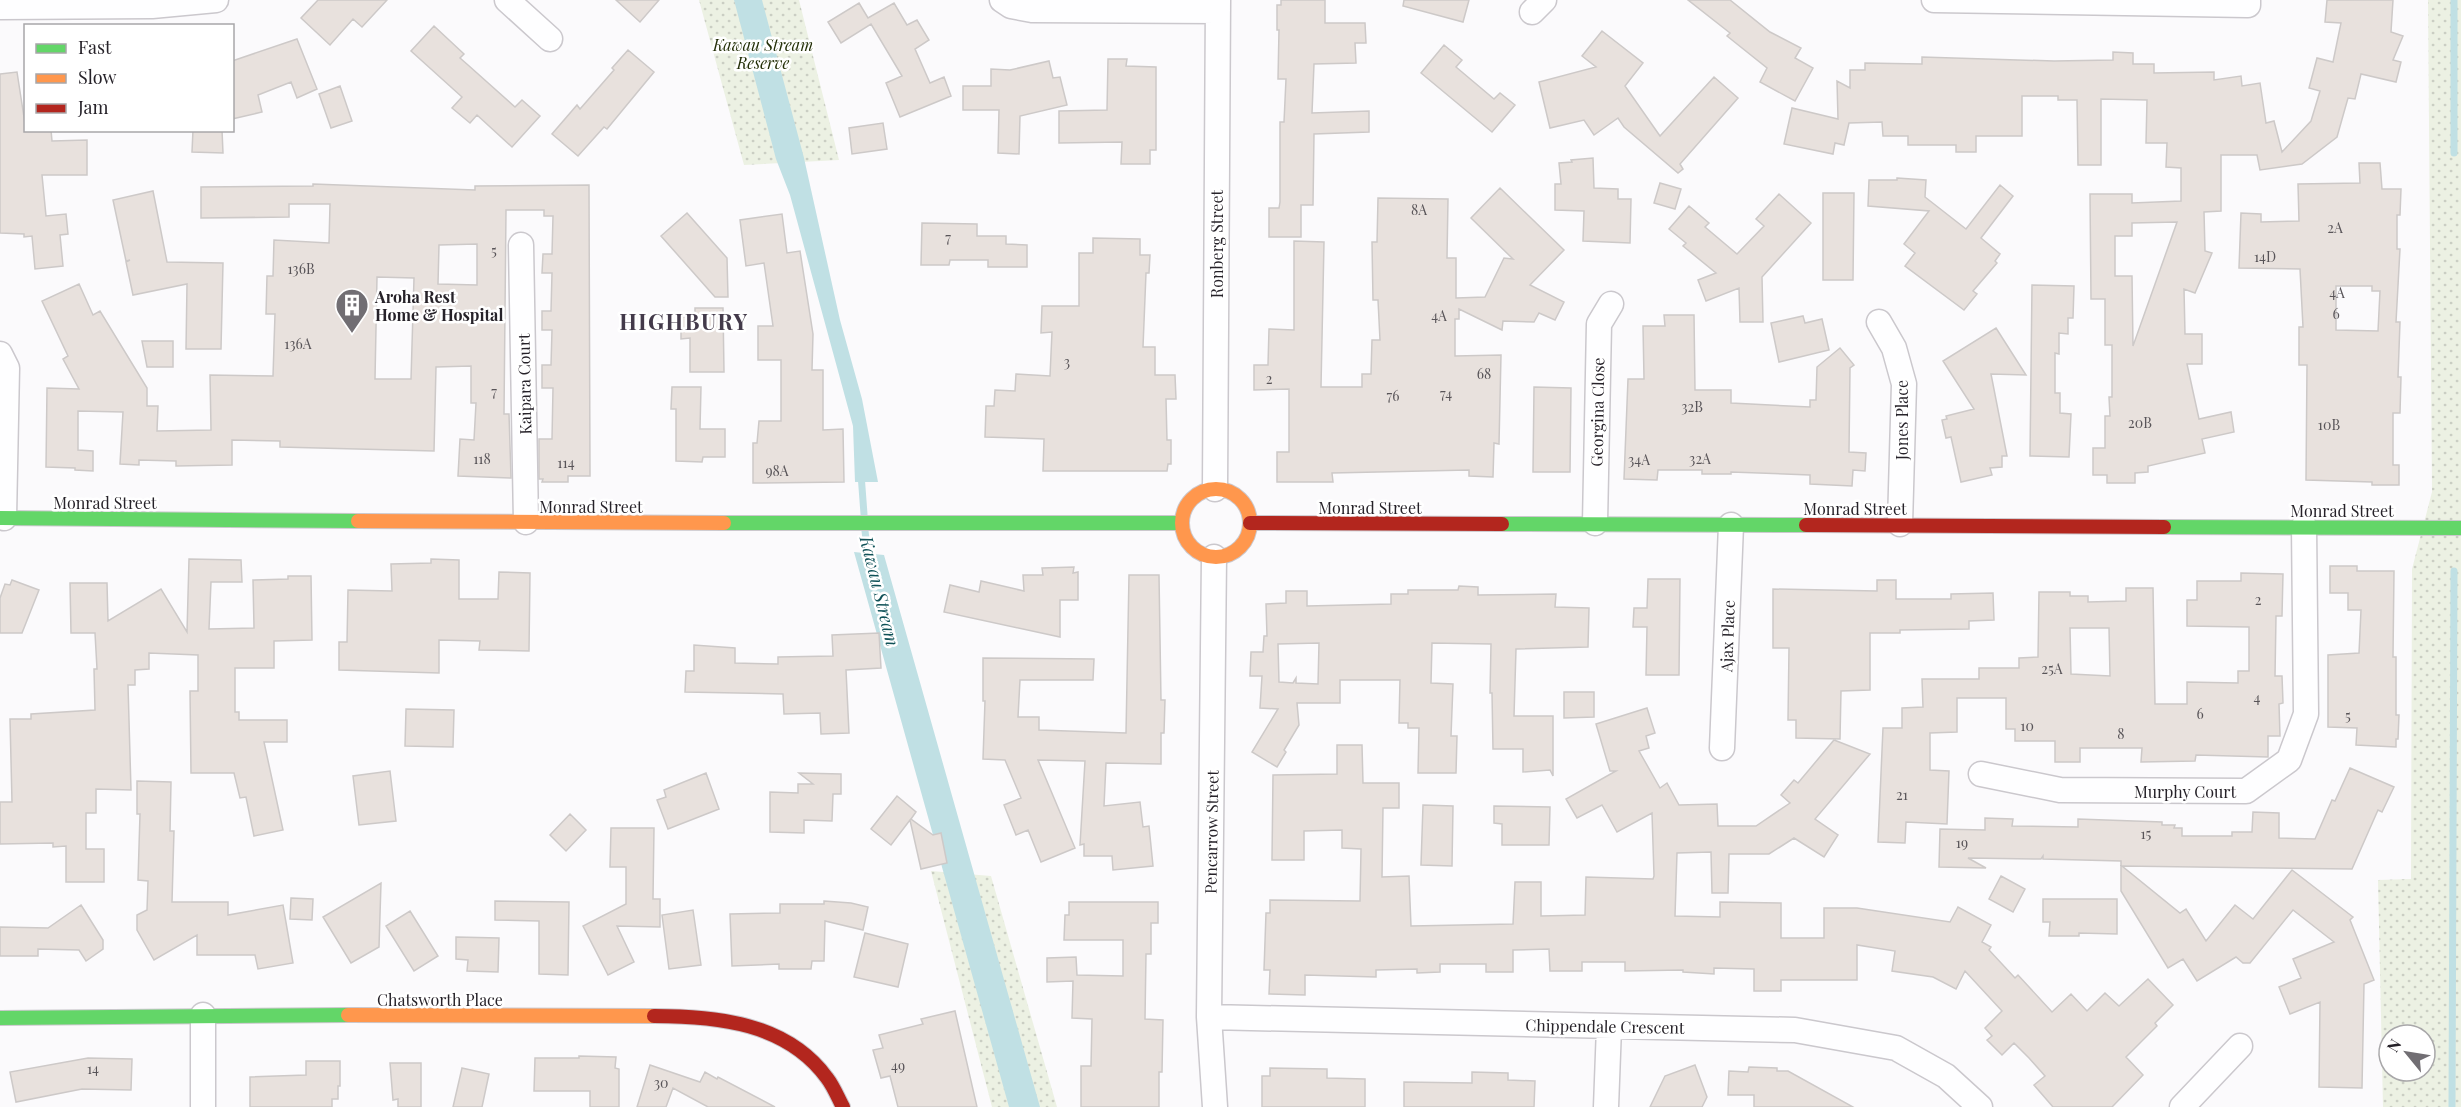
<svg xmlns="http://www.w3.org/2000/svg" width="2461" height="1107" font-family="'Playfair Display',serif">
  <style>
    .green { fill: url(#green-dots); fill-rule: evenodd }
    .water { fill: #c0e0e4 }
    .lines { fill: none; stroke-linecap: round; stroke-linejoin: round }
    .stream { stroke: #c0e0e4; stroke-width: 7 }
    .building { fill: #e8e1dd; stroke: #cdc9c8; stroke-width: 1.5; fill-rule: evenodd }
    .street-casing { stroke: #cbc8cd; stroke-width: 27 }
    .fast-casing { stroke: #cbc8cd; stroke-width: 16 }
    .slow-casing { stroke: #cbc8cd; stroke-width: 16 }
    .jam-casing { stroke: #cbc8cd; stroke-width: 16 }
    .street { stroke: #fefeff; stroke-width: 24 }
    .fast { stroke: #63d668; stroke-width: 14 }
    .slow { stroke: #ff974d; stroke-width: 14 }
    .jam { stroke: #b3261e; stroke-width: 14 }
    .labels { text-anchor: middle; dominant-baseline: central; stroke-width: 5; stroke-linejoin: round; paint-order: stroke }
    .number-label { font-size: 14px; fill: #585458 }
    .park-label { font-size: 16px; font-style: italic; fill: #222e06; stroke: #fff }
    .street-label { font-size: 16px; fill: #262229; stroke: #fff }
    .poi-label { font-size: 16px; font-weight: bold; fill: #262229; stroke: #fff; text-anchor: start }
    .water-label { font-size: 18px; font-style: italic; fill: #0f5157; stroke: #fff }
    .district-label { font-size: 22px; font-weight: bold; letter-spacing: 1.5px; fill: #433a4a; stroke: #fff }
  </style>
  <defs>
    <pattern id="green-dots" width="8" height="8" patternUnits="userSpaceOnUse" patternTransform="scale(1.5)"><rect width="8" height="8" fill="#ecf1e3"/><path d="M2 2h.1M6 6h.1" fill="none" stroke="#cacec3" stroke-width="1.8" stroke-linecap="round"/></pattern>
  </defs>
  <rect width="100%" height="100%" fill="#fbfafc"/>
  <!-- green -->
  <path class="green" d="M699,0H799L839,160L744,165Z
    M2428,0H2461V1107H2383L2378,880L2411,879L2412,569L2432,492ZM2389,1035H2425V1071H2389Z
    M931,871L991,876L1057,1107H992Z"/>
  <!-- water -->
  <path class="water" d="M734,0H762L804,158L840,320L862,399L878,482H855L853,426L790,195L776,159Z
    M854,552L884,555L1040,1107H1009Z"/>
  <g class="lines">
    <!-- stream -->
    <path class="stream" d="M2454,0V153
      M861,474L864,514
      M865,531L869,562
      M2452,1107L2454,571"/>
  </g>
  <!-- building -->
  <path class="building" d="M318,0H387L362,27L353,19L330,45L301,18Z
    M616,0H659L640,22Z
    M1281,0H1325V23H1365L1366,43H1355L1356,63L1314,64L1312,113L1369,111V132L1314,134L1313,205H1301V237H1269V208H1279L1280,202V122H1284L1286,79H1278L1279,30H1277V5H1281Z
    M1404,0H1469L1463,22L1403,6Z
    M1688,0H1730L1770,32L1801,48L1795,58L1813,68L1795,101L1760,82L1767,68L1727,36L1730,33Z
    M2327,0H2393L2391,32L2403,36L2393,60L2401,62L2396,82L2361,74L2355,99L2348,98L2337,137L2302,164L2260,170L2257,155H2221V211L2204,212L2205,251L2212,253L2195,293L2184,289L2185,334H2202V364H2187L2199,419L2231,412L2234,432L2202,439L2205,453L2148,466V472L2135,473V483H2107V475H2093V448H2105V416H2110L2109,397H2112V345H2105V299H2091L2090,194H2132V203L2181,201V168L2166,167L2167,143H2146L2147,100L2101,99V165H2078L2077,100H2058V96H2022V136H1976V152H1956V145H1908V136H1883L1882,122L1849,123L1844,145L1835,143L1833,154L1784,144L1792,108L1838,119L1837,81L1850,88V70H1865V63L1922,64V57L2054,61L2113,60V52L2133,53V64H2154V73L2214,72V80L2241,76L2242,86L2260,83L2266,123L2274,121L2282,152L2311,121L2320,91L2309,88L2317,58L2333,62L2341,23L2325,22ZM2177,222L2176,225L2133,346L2132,276H2115V236H2132V223Z
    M859,3L868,18L894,3L907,25L917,20L929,40L915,49L930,83L944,77L951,96L900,117L886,83L902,76L871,24L841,43L828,22Z
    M434,26L464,54L460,58L468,65L515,107L522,100L540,116L512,147L477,115L470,123L452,108L462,97L411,51Z
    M1602,31L1643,63L1625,86L1660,136L1714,77L1738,98L1680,164L1683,169L1678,173L1624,127L1618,118L1594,135L1584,120L1550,128L1539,82L1596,67L1582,56Z
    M297,39L317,89L297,98L291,82L258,95L262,112L232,119V61Z
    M1444,45L1462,60L1456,67L1494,99L1500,93L1515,105L1492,132L1421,73Z
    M628,50L654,72L607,129L604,127L578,156L552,134L577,105L580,109L614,70L612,68Z
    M1108,59H1127L1126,66L1156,67V150H1150V164H1121L1122,142L1059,143V111L1107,110Z
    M1049,61L1053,78L1060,77L1067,105L1020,116L1019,154L998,153L999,110H963V86H991V69L1010,70Z
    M17,72L26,130H51L52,141L87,140V175H42L46,216L66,214L68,234L60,235L63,266L35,269L32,236L24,237V234L0,233V74Z
    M340,86L352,121L331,128L319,94Z
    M883,123L887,149L852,154L849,128Z
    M193,130H222L223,153L192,152Z
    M1593,158L1594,188L1618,189V199H1631L1630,243L1583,241L1584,211L1555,210V184H1561L1559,163L1572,162L1571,160Z
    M2359,163H2380L2382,189H2401L2400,215H2397V249H2400L2396,322H2400L2398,377H2401L2400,413H2393V465H2399V485H2372V482L2306,480L2307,365H2299V327H2303L2300,269L2239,268L2241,213L2261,214V222L2299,221L2298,184L2360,183ZM2336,286H2372V291H2380L2378,331L2336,330Z
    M1897,178L1926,180L1925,197L1966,229L2000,185L2013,196L1981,238L2000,254L1995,261L1997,263L1973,291L1977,294L1964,310L1905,266L1915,253L1904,244L1929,211L1868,206L1869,180H1897Z
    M1660,183L1681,189L1675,209L1654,203Z
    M313,184L475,190V186L589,185L590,476H568V482H542L543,479H539V439H552L553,388H542V365H551L552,330H542V311H551L552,273H542L543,254H552L553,216H544V210H506L504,414H509L511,478L458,476L460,439L474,440L476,403H471V366L436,367L434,451L280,447V441L232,440V465L176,466V461L139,460V465L120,464L123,412L78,411V450L93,451V471L75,470V468L46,467L47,388L79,389L63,359L68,356L42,301L79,284L93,315L100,311L147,388V406H158L157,431L211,430L210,375L273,376L275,314H266L267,276H273L274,240L329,243L330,204H289V217L201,218V187L313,186ZM477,244V285L438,284L439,245ZM377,277L414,278L411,379H375Z
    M1500,188L1564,250L1530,285L1564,302L1555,320L1539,313L1534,322L1503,321L1502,330L1459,309V319H1455V356L1501,355L1499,444L1494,443L1493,477L1469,476V470L1332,473L1333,482H1277V452H1289V389L1254,390V365H1268L1269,329L1294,330V241L1324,242L1321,387H1362V374H1371L1372,340H1380L1378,300H1373L1372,242H1377L1378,198L1448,199L1447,258H1456V298L1485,297L1504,258L1513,259L1471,218Z
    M153,191L167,262L223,263L221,349H186L187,284L133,295L126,262L130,260L126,261L113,200Z
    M1823,193H1854L1853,280H1823Z
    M1779,194L1811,223L1762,277L1763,322H1740L1739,288L1706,301L1698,280L1716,273L1683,246L1686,243L1669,229L1689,206L1709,223L1705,227L1737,254L1764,226L1756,219Z
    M687,213L727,258L728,297H715L661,236Z
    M782,214L787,253L800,251L813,334L812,370H823V430L843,429L844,482L753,483V443H757L759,421H781V360H758V326H773L764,263L746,266L740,220Z
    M922,223L977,224V236H1006V244L1027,245V267H988V260H950L949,265H921Z
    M1093,238L1140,239V255H1150L1149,273H1146L1143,347H1155V375H1175L1176,399H1166L1167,440H1171V464H1168L1167,471H1043L1044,439L985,437L986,406H994L995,390L1015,391L1016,374L1050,376L1052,332L1041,333L1042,306H1079V253H1093Z
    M2032,285L2074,286L2073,318H2068V334L2059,333V354L2055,353V393H2060V413L2071,414L2069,457L2030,456Z
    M695,308H723L724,372H690V338L681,339V317H695Z
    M1664,315H1694L1695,390H1731V403L1810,407V400H1816L1817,367L1840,348L1854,365L1850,368L1849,452L1866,453L1865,471L1853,470L1852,486L1810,484V475L1731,472V474H1702V470H1658L1657,480L1624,479L1628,379H1644L1643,326H1665Z
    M1803,316L1805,323L1822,319L1829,350L1779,362L1771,323Z
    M1996,328L2026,375L1991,374L2007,456H2002V467L1990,468L1992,475L1961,482L1951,437L1946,438L1942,420L1947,419L1946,416L1974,409L1943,361Z
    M142,341H173V367H147Z
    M672,387H701L700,429H725V457H703L702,462L676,461V409H671Z
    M1534,387L1571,388L1570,472H1533Z
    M189,559L241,560L242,582H211L209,629L254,628L253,580L288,579V576H311L312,640L274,641V668H235V712H239V720H287V742H264L283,830L254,836L246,797L240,798L234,773H191L190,691H198V655L149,653V669L135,670V685H128L131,790L96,789V813H86V849H104V882H66V846L53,847V843L0,844V802H12L10,719H31V714L95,710L94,669H97L95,633H71L70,583H107L108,621L161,589L187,632Z
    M431,559L459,560V599H498L499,572L530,573L529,651L479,650L480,641L439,640V673L339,670V642H347L348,590L392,591L391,564L431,563Z
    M2330,566H2357V571H2394L2393,657H2396V715H2399L2398,739H2396V747L2356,745L2357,728L2328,727V655L2359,653L2361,610H2348V593H2330Z
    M1074,567L1073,573L1078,572V600H1060V637L944,612L950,585L979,592L981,581L1024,591L1023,575H1043L1042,568Z
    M2241,573L2283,574L2282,616H2276L2275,676H2282L2283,703L2279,704L2280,736H2268V757L2196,755L2195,761L2141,762L2142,748H2080V762H2055V741H2015V729H2006V698H1957V732L1930,733V770L1949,771L1947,824L1906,822L1905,843L1878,842L1883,728H1902V708L1923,707L1922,679H1979V668H2019V658L2038,657L2039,592H2070V596H2088V602L2126,601V588H2153L2155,704H2187V682L2238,683V671H2249V627L2187,626V600H2197V581H2241ZM2070,628H2109L2110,676L2071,674Z
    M1129,575H1159L1161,700H1165L1164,733H1161V764L1106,763L1104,806L1140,802L1143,827L1149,826L1153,866L1113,870L1112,856H1084V844L1080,845L1085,761L1038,760L1075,848L1041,862L1028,830L1016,835L1004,805L1021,798L1005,760L983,759L985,701H983V658L1094,659L1093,680H1020L1018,717H1039V730L1126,733Z
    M1648,579H1680L1679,675H1646L1647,627H1633L1634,608H1647Z
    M12,580L39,590L22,633H0V598L5,584L10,585Z
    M1877,580H1896V599H1951V594L1993,593L1994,620L1969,621V629L1900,630V633H1870V690L1841,691L1840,739L1796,738V720H1788L1789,648H1773V589L1877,591Z
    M1459,586L1478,587V595L1556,594L1555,607L1589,608L1588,647L1516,649L1514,716H1553V776L1550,770L1523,772V749H1493L1492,693H1490L1491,644L1432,643L1431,683L1453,684L1451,736H1457L1456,773H1418L1419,728H1408V723H1399L1400,680H1340V703H1297L1299,725L1284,750L1286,752L1277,767L1252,752L1278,709L1260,708L1262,676H1250L1251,652H1263L1264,636H1267L1266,604L1286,603V591H1307V606L1391,604V594H1408V590H1458ZM1319,643L1318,684L1296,683V678L1293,683L1279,682L1278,644Z
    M879,633L881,668L846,670L849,733L821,734L820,713L784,714L783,694L685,692L686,671H694V645L735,648V663L778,664V657L833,656L832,635Z
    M1564,692H1594V717L1564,718Z
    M1647,708L1655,733L1646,736L1649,748L1639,751L1660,788L1667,783L1679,805L1717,804L1718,826H1756L1790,803L1781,795L1794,780L1798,783L1834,740L1870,754L1815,819L1838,835L1824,857L1794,838L1769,854H1729L1728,893H1712L1711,852L1677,853L1675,916L1720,917V902L1781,903V938H1824V908H1857L1950,922L1958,907L1991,925L1982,942L1991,947L1989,950L2015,978L2018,975L2052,1012L2071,994L2087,1011L2105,993L2119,1006L2148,979L2173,1005L2155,1023L2157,1026L2126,1057L2143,1075L2112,1107H2053L2034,1085L2045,1076L2029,1058L2014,1043L2002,1055L1987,1040L1992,1036L1985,1028L2002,1011L1965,971L1956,989L1933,977L1892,971L1895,951L1857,945V980H1781V991H1754V969L1714,968V974L1683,972V970L1625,971V962H1582V971H1550L1549,949L1513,950V972H1486V964H1440V972L1417,973V969L1376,970V977L1305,975V995L1269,994L1270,970H1264L1266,913H1270V900L1360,901L1361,849L1342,848V830L1304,831V860H1272L1273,775L1337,774V745H1362L1363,783H1399V808H1383L1382,877L1409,876L1411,926L1513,924L1515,882H1541V916L1585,915L1586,877L1653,879L1654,876L1652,813L1617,832L1602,805L1577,818L1566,799L1616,771H1610L1596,724Z
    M406,709L454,710L453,747L405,746Z
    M2350,768L2394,787L2382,812L2378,810L2352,869L2122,866L2180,913L2186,909L2206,941L2235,905L2253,919L2292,870L2353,917L2350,920L2374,980L2364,984L2362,1088L2319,1087L2320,1002L2290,1014L2279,987L2301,978L2293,959L2334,942L2293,910L2250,963H2243L2236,957L2197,981L2183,959L2168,968L2121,891V861L2043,859V856L2041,859L1968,858L1986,868L1939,867L1940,829L1985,830V818L2013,819L2012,826L2078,827V819L2162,822V825H2175L2174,828H2182V836H2232V832H2252L2253,812L2279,813V838L2315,839L2332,800L2335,801Z
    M390,771L396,821L359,825L353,776Z
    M706,773L719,809L668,829L657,800L666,797L664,790Z
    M799,773L841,774V794H833L832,821L804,820V833L770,832V792L798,793V784H813Z
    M137,781L171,782L170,831H174L172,902H228V915L283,905L293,963L258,969L255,955H197V935L154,960L137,930V915L147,910L148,881L138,880L140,814H137Z
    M897,796L916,812L911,819L933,835L941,833L947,863L921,869L910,820L891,845L871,829Z
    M1423,805L1453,806L1452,866L1421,865Z
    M1494,806L1550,807L1549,845H1502V824L1494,823Z
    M570,814L586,830L566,851L550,835Z
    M611,828H654L653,899H660V927L617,926L634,962L608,975L583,926L626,904V867H610Z
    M2001,876L2025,889L2013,912L1989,899Z
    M381,883L379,947L351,963L323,917Z
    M291,898L313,899L312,920L290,919Z
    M2043,899H2117V934L2079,933V936H2049L2050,922H2043Z
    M495,901L569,902L568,975L539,974V921L495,920Z
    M824,901L851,903L868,907L863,930L825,921L824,961H812L811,969H779V964L732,966L730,914L780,913V904H824Z
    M1069,902H1158V923H1151V954H1146L1145,1019L1163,1020L1162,1072H1159V1107H1081V1066H1091L1092,1019L1072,1018L1073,981L1047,982V958L1076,957L1077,975L1123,976V940H1064L1065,915H1069Z
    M81,905L103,940V949L86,961L79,950L38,949V956H0V927L48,928Z
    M693,910L701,965L669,969L662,915Z
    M410,911L438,956L414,971L386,926Z
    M865,933L908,944L898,987L854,977Z
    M456,937L499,938L498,972L467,971L468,960L456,959Z
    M955,1011L977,1107H898L890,1076L881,1078L873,1050L883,1048L879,1035L923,1024L921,1019Z
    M579,1056L616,1057L615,1068L619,1069V1107H590V1091H534L535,1058H579Z
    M88,1058L132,1059L131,1090L82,1089L16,1102L10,1072Z
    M306,1061H340V1086H338V1099H332V1107H250V1077L306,1075Z
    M390,1063H421V1107H398V1099L393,1100Z
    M650,1065L700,1082L705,1072L717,1079L718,1077L775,1107H708L673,1088L666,1107H637Z
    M1695,1065L1707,1097L1702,1107H1650L1665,1076Z
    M1749,1067L1777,1068V1071H1788L1853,1107H1754V1095H1728L1729,1071L1748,1072Z
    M462,1068L489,1074L482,1107H453Z
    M1270,1068L1327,1069V1078L1365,1079V1107H1262V1076H1270Z
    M1472,1072L1508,1073V1080L1535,1081L1534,1107H1404V1082L1472,1083Z"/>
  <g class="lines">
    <defs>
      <path id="street" d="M507,0L550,39
        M1002,0L1011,6L1032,10L1218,11
        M1934,0L2248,5V0
        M0,7L152,6L216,0
        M1532,12L1544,0
        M521,245L526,522
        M1879,322L1894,348L1904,384L1900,524
        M0,354L7,368L4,518
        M1215,489L1218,0
        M1595,523L1599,324L1611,304
        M1214,557L1209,1017L1215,1107
        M1722,748L1731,525
        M1981,774L2060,790L2246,791L2289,760L2306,714L2304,526
        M1209,1017L1795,1030L1896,1048L1946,1076L1980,1107
        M203,1107V1015
        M1606,1107L1609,1027
        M2182,1107L2240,1046"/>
      <path id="fast" d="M0,518L358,521
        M724,523H1182
        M1502,524L1806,525
        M2164,527L2461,528
        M0,1018L348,1015"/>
      <path id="slow" d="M1182 523a34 34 0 1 1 68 0a34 34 0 1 1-68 0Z
        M358,521L724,523
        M348,1015L654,1016"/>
      <path id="jam" d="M1250,523L1502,524
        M1806,525L2164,527
        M654,1016C717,1016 787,1023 827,1078C834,1087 838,1098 843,1107"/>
    </defs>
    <!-- street casing -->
    <use href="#street" class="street-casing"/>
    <!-- fast casing -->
    <use href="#fast" class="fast-casing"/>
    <!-- slow casing -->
    <use href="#slow" class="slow-casing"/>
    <!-- jam casing -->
    <use href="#jam" class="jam-casing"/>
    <!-- street -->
    <use href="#street" class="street"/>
    <!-- fast -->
    <use href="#fast" class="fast"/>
    <!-- slow -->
    <use href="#slow" class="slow"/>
    <!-- jam -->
    <use href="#jam" class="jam"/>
  </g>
  <!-- icons -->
  <defs>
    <symbol id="building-pin" viewBox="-11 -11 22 30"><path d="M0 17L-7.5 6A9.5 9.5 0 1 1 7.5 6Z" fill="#716e73" stroke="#fff"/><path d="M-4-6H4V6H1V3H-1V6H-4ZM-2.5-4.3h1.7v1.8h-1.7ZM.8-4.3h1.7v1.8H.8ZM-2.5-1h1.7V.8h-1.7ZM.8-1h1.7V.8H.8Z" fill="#fff"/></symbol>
  </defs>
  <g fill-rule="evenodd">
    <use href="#building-pin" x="333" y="286" width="38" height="52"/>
  </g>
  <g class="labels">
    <!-- number labels -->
    <g class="number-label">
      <text x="1419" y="209">8A</text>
      <text x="2335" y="227">2A</text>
      <text x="948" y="237">7</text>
      <text x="494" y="250">5</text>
      <text x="2265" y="256">14D</text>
      <text x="301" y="268">136B</text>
      <text x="2337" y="292">4A</text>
      <text x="2336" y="313">6</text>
      <text x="1439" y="315">4A</text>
      <text x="298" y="343">136A</text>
      <text x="1067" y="361">3</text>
      <text x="1484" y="373">68</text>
      <text x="1269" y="378">2</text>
      <text x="494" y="391">7</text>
      <text x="1446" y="393">74</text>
      <text x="1393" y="395">76</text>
      <text x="1692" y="406">32B</text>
      <text x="2140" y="422">20B</text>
      <text x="2329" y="424">10B</text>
      <text x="482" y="458">118</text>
      <text x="1700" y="458">32A</text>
      <text x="1639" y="459">34A</text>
      <text x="566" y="462">114</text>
      <text x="777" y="470">98A</text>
      <text x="2258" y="599">2</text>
      <text x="2052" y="668">25A</text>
      <text x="2257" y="697">4</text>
      <text x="2200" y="713">6</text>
      <text x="2348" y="715">5</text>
      <text x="2027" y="725">10</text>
      <text x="2121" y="733">8</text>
      <text x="1902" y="794">21</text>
      <text x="2146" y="833">15</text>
      <text x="1962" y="842">19</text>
      <text x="898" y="1065">49</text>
      <text x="93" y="1068">14</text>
      <text x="661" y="1082">30</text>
    </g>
    <!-- park labels -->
    <g class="park-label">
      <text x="763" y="44">Kawau Stream<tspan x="763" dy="18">Reserve</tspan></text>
    </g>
    <!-- street labels -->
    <g class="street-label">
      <text transform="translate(1216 244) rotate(-90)">Ronberg Street</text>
      <text transform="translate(524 384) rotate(-91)">Kaipara Court</text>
      <text transform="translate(1597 412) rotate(-89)">Georgina Close</text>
      <text transform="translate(1901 420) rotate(-90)">Jones Place</text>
      <text x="105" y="502">Monrad Street</text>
      <text x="591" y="506">Monrad Street</text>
      <text x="1370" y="507">Monrad Street</text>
      <text x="1855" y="508">Monrad Street</text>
      <text x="2342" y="510">Monrad Street</text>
      <text transform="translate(1727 636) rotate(-88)">Ajax Place</text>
      <text x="2185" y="791">Murphy Court</text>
      <text transform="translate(1211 832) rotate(-89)">Pencarrow Street</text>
      <text x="440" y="999">Chatsworth Place</text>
      <text transform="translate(1605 1026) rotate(1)">Chippendale Crescent</text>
    </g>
    <!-- poi labels -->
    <g class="poi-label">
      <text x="375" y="296">Aroha Rest<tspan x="375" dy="18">Home &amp; Hospital</tspan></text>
    </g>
    <!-- water labels -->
    <g class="water-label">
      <text transform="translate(880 591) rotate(76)">Kawau Stream</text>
    </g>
    <!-- district labels -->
    <g class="district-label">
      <text x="684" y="321">HIGHBURY</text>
    </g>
  </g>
  <!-- legend -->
  <rect x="24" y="24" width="210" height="108" fill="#ffffff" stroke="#a8a7a9" stroke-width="1.5"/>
  <rect x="36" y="44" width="30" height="9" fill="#63d668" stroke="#a8a7a9" stroke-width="1.5"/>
  <text x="78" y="54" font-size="18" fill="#262229">Fast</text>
  <rect x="36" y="74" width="30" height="9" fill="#ff974d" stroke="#a8a7a9" stroke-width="1.5"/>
  <text x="78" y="84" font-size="18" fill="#262229">Slow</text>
  <rect x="36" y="104" width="30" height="9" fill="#b3261e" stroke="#a8a7a9" stroke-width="1.5"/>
  <text x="78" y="114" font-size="18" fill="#262229">Jam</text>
  <!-- north arrow -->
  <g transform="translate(2407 1053) rotate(300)"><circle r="28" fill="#ffffff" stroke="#a8a7a9" stroke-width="1.5"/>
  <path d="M0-4.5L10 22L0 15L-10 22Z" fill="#716e73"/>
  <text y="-9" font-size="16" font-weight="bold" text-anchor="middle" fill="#262229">N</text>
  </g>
</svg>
